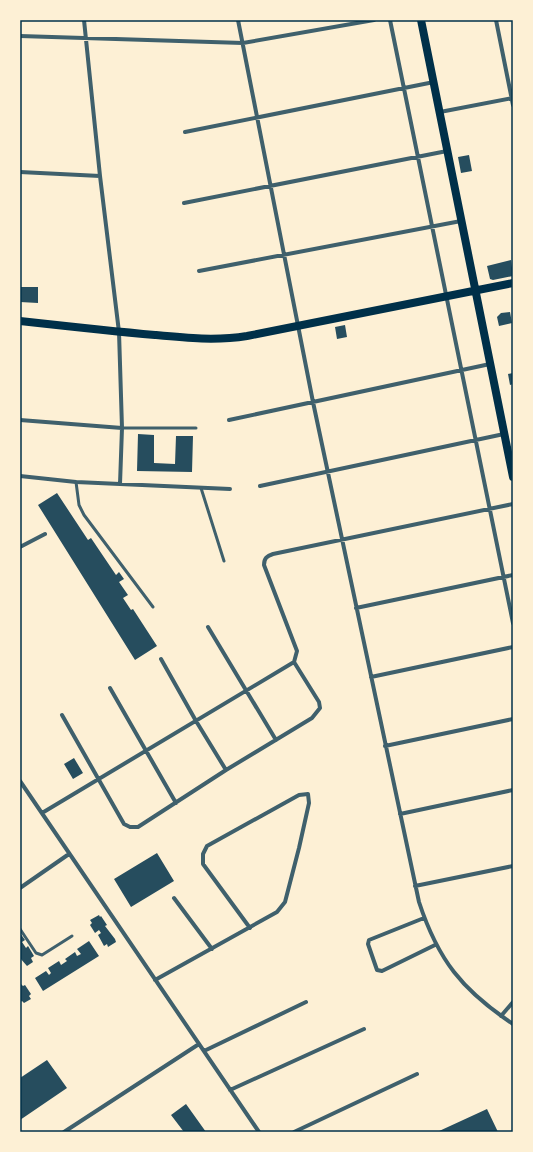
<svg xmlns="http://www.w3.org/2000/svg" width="533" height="1152" font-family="'Exo 2',sans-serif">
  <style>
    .building { fill: #264d5e }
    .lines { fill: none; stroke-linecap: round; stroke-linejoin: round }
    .service { stroke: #3f606c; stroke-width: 3 }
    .minor { stroke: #3f606c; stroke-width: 4 }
    .secondary { stroke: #003049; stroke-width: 8 }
    .neatline { fill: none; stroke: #003049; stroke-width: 1.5 }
  </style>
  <rect width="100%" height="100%" fill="#fdf0d5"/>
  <!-- building -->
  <path class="building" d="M469,155L472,171L461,173L458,157Z
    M511,260L513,276L493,280L490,279L487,266Z
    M20,287H38V303L20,302Z
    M510,312L512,323L499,326L497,317L501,313Z
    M345,325L347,337L337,339L335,327Z
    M513,373V384L510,385L508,374Z
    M138,434L154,435V463L175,464L176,436H193L192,472L137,471Z
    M57,493L88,540L91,538L116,575L119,572L124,579L119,582L128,595L123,598L131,610L133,609L157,646L135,660L38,505Z
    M74,758L83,773L73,779L64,764Z
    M157,853L174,881L131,907L114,879Z
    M99,915L100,917L101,916L107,925L105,926L115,939L116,942L108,947L107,944L104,946L98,935L101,933L99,930L95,933L90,925L92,923L90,920Z
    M20,933L25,940L22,942L26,948L28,946L34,956L31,958L33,962L27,966L20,958Z
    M89,941L99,956L43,991L35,978L46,971L49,975L51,973L48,968L59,961L61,965L67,961L65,959L75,952L77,956L81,954L77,949Z
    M20,983L23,986L25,985L31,994L29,996L31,999L24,1003L22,1001L20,1002Z
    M47,1060L67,1088L20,1120V1078Z
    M186,1104L206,1132H184L171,1115Z
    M487,1109L498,1132H437Z"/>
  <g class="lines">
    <!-- service -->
    <path class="service" d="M122,428H196
      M76,482L79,505L84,515L153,607
      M201,488L224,561
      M20,929L36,953L42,955L72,936"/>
    <!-- minor -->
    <path class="minor" d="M84,20L100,176L119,332L122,428L120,484
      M238,20L313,402L419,902C438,960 462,990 513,1024
      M390,20L513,623
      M496,20L513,105
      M20,36L243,43L374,20
      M440,112L513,98
      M185,132L434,82
      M20,172L100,176
      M184,203L447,151
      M199,271L461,221
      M20,420L122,428
      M229,420L490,364
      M20,476L76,482L230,489
      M260,486L504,434
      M20,547L45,534
      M356,608L513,575
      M208,627L276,740
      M161,659L196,721L226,770
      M371,677L513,647
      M110,688L176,803
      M62,715L124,824L130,827H138L226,770L312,718L320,708L319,702L294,662L297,651L264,565C264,558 267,556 273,554L513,504
      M385,746L513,719
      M20,781L259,1132
      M42,813L294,662
      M400,814L513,790
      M415,886L513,866
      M20,888L69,854
      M174,898L212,949
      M424,918L369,940L368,944L377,970L382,971L435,945
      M155,980L277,912L285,902L299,848L309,803L308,794L299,795L207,846L203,854V864L250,928
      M501,1016L513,1002
      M204,1051L306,1002
      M230,1090L364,1029
      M64,1132L199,1044
      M294,1132L417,1074"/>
    <!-- secondary -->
    <path class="secondary" d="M421,20L513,477
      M20,321C65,326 110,331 155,335C186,338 216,341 247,336L513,283"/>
  </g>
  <!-- border -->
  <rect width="533" height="1152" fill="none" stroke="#fdf0d5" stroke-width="42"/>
  <rect x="21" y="21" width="491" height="1110" class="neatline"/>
</svg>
